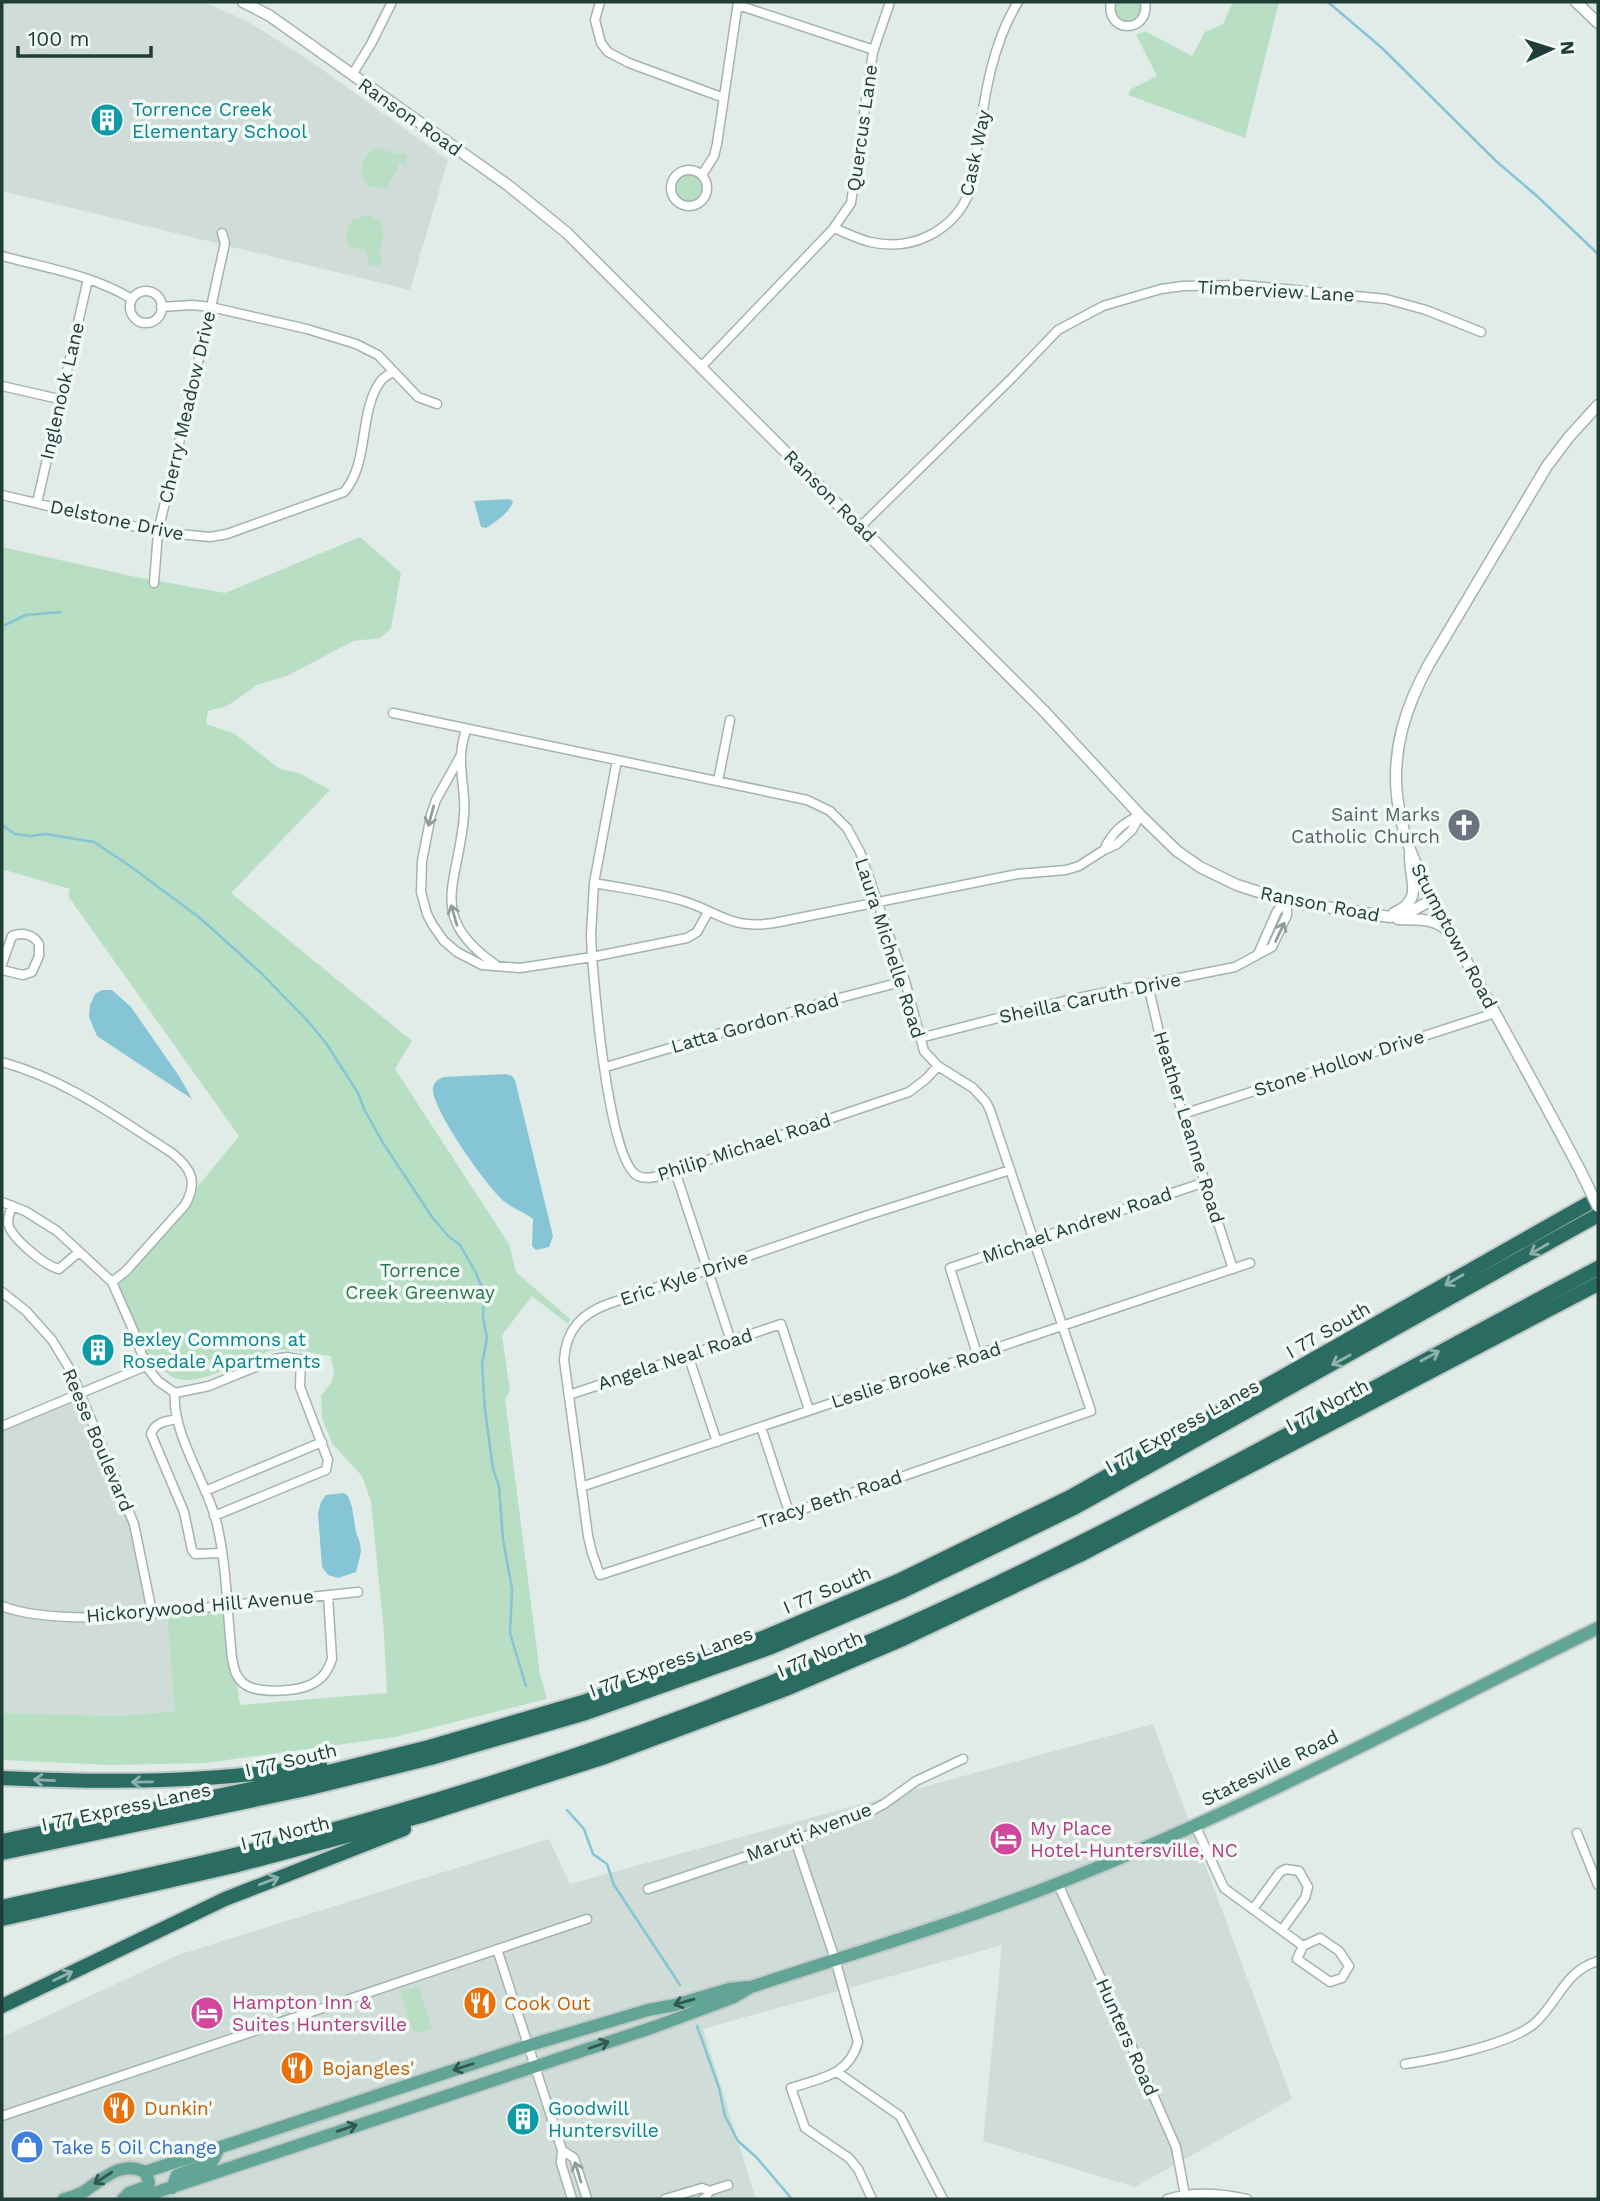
<svg xmlns="http://www.w3.org/2000/svg" width="1600" height="2201" font-family="'Work Sans',sans-serif">
  <style>
    .built { fill: #cfdcd7 }
    .green { fill: #b8dfc4 }
    .water { fill: #85c5d5 }
    .lines { fill: none; stroke-linecap: round; stroke-linejoin: round }
    .stream { stroke: #85c5d5; stroke-width: 2.5 }
    .minor-casing { stroke: #a3b4af; stroke-width: 11 }
    .tertiary-casing { stroke: #a3b4af; stroke-width: 13 }
    .primary-casing { stroke: #c1c9c7; stroke-width: 16 }
    .motorway-casing { stroke: #c1c9c7; stroke-width: 18 }
    .minor { stroke: #fff; stroke-width: 8 }
    .tertiary { stroke: #fff; stroke-width: 10 }
    .primary { stroke: #62a597; stroke-width: 12 }
    .motorway { stroke: #2a6c61; stroke-width: 14 }
    .tertiary-bridge-casing { stroke: #a3b4af; stroke-width: 13; stroke-linecap: butt }
    .tertiary-bridge { stroke: #fff; stroke-width: 10 }
    .oneway { stroke: #909e9b }
    .oneway2 { stroke: #8eb2ab }
    .oneway3 { stroke: #30584f }
    .labels { text-anchor: middle; dominant-baseline: central; stroke-width: 7; stroke-linejoin: round; paint-order: stroke }
    .culture-label { font-size: 19px; fill: #0d838f; stroke: #f1f9f5; text-anchor: start }
    .street-label { font-size: 19px; fill: #203e37; stroke: #f1f9f5 }
    .worship-label { font-size: 19px; fill: #5b616d; stroke: #f1f9f5; text-anchor: end }
    .park-label { font-size: 19px; fill: #27784a; stroke: #f1f9f5 }
    .hotel-label { font-size: 19px; fill: #b23c85; stroke: #f1f9f5; text-anchor: start }
    .food-label { font-size: 19px; fill: #c56008; stroke: #f1f9f5; text-anchor: start }
    .shop-label { font-size: 19px; fill: #366cbe; stroke: #f1f9f5; text-anchor: start }
  </style>
  <rect width="100%" height="100%" fill="#e1ece8"/>
  <!-- built -->
  <path class="built" d="M2,2H203L245,20L306,58L448,160L410,290L2,191Z
    M80,1393L123,1497L152,1612L226,1605L231,1658L240,1705L119,1716L2,1713V1426Z
    M1153,1724L1292,2099L1135,2187L983,2141L1002,1945L703,2029L756,2199H2V2037L178,1955L549,1839L570,1884Z"/>
  <!-- green -->
  <path class="green" d="M1117,2H1139L1141,9L1139,17L1127,22C1117,19 1113,12 1117,2Z
    M1233,2H1279L1245,138L1128,95L1131,89L1157,76L1136,35L1145,31L1192,56L1205,32L1223,24Z
    M378,148L398,154H406V164L398,162L397,170L386,189L369,186L362,175C362,163 365,151 378,148Z
    M674 188a14 14 0 1 1 28 0a14 14 0 1 1-28 0Z
    M368,215L380,221L384,234L378,257H382L381,264L377,266L370,265L366,251L350,247C344,238 346,229 352,220Z
    M360,537L401,573L391,629L380,638L353,641L287,676L257,685L227,706L208,711L206,724L235,734L280,769L299,773L330,790L231,893L412,1041L395,1069L509,1244L516,1272L570,1319L568,1324L532,1296L502,1335L510,1391L505,1399L540,1674L547,1699L395,1737L205,1763L110,1765L2,1760V1713L119,1716L175,1711L167,1610L226,1605L240,1705L387,1693L384,1633L371,1502L362,1476L332,1443L322,1418L321,1396L332,1381L334,1372L331,1356C311,1353 291,1347 271,1351C236,1358 179,1408 155,1358L146,1366L112,1282L191,1195L239,1136L68,896L70,889L5,870L2,871V547L136,577L225,593Z
    M418,1986L432,2029L414,2034L400,1992Z"/>
  <!-- water -->
  <path class="water" d="M509,499L513,501C510,513 496,521 486,528L481,527L474,501Z
    M102,990H112L131,1007L179,1076L192,1099L97,1036L89,1017L90,1005L95,994Z
    M506,1074L512,1076L515,1080L553,1236L549,1247L536,1250L532,1246L533,1219C525,1212 514,1209 505,1202C489,1190 430,1107 433,1088C434,1082 438,1079 444,1077Z
    M344,1493L348,1496L352,1507L356,1532L360,1543L361,1552L356,1572L338,1578L328,1575L322,1567L318,1513L321,1502L326,1495Z"/>
  <g class="lines">
    <!-- stream -->
    <path class="stream" d="M1328,2L1382,48L1496,161L1538,197L1598,254
      M5,625L26,615L61,612
      M2,825L15,834L30,836L46,834L94,842L130,866L200,918L261,973L306,1019L326,1043L358,1093L364,1109L383,1143L432,1217L448,1236L460,1245L476,1273L484,1293L483,1318L487,1338L482,1364L485,1410L493,1469L499,1486L503,1539L512,1589L510,1633L526,1686
      M567,1810L584,1829L593,1854L607,1864L614,1885L680,1985
      M697,2026L719,2088L725,2116L738,2141L757,2158L792,2199"/>
    <defs>
      <path id="minor" d="M600,2L595,20L601,43L608,52L629,63L724,98
        M1111,2C1105,34 1150,34 1145,2
        M738,5L874,50
        M352,75L371,44L392,2
        M671 188a18 18 0 1 1 36 0a18 18 0 1 1-36 0Z
        M702,175L714,156L717,144L738,2
        M834,228C846,233 858,239 870,242C912,252 954,231 970,191C982,128 984,57 1018,2
        M2,256C46,268 92,275 132,299
        M130 307a16 16 0 1 1 32 0a16 16 0 1 1-32 0Z
        M161,307L192,305L211,307L307,329L356,344L378,355L418,397L437,404
        M701,367L833,229L851,203L873,52L890,2
        M2,386L59,399
        M2,495L158,532L210,537L227,534L344,492C370,462 358,414 380,382C383,377 388,375 393,372
        M37,503L88,279
        M861,526L1012,378L1058,330L1103,306L1161,289L1183,286L1243,285L1386,299L1426,310L1481,332
        M154,583L158,532L211,307L225,243L222,233
        M393,713L807,800L830,811L847,828L860,852L905,981L924,1051L938,1066L973,1088L986,1102L990,1110L1091,1411L895,1479L600,1575L592,1553L588,1536L564,1360C566,1330 581,1314 608,1304L862,1217L1010,1170
        M466,729C464,737 461,747 461,756C460,775 466,796 464,815C459,884 425,916 496,965
        M461,755L436,800L431,815L422,861L421,892L427,914L432,924L444,941L457,952L482,965L520,968L592,957L591,935L594,883
        M617,760L594,883C622,888 652,892 680,900C719,911 728,930 774,923L1018,874L1066,870L1079,866L1104,850L1117,844L1132,830L1140,815
        M718,781L730,720
        M1104,850C1112,832 1123,823 1140,815
        M708,912L697,932L687,938L592,957C595,993 609,1163 638,1176C649,1181 664,1174 675,1171L909,1092L926,1079L938,1066
        M1258,954L1277,911L1287,901
        M2,964L12,936C22,932 33,934 39,944V956L32,972L23,975L2,970
        M1148,985L1166,1062L1233,1269
        M920,1038L1068,1000L1235,967L1272,947L1287,915V901
        M2,1062C67,1080 116,1117 172,1153C192,1169 198,1182 185,1205L126,1271L112,1282
        M606,1067L832,1000L905,981
        M1183,1114L1495,1013
        M675,1171L731,1341
        M2,1202L25,1211L57,1231L112,1282L134,1332L146,1366L158,1381L175,1393L209,1386L275,1359L287,1357L315,1363
        M13,1206C10,1211 8,1217 8,1223C10,1237 45,1266 59,1269L79,1252
        M2,1292L26,1311L52,1340L71,1371L134,1524L152,1612
        M977,1354L950,1268L1205,1182
        M688,1355L717,1442
        M175,1393C171,1431 206,1482 216,1520C227,1564 227,1613 232,1658C234,1668 235,1676 243,1683C257,1695 302,1692 317,1681C325,1676 329,1668 332,1659L328,1595
        M569,1395L781,1324L809,1410
        M177,1419C166,1421 155,1422 151,1434L184,1512L192,1550L195,1554L222,1553
        M2,1426L146,1366
        M761,1427L789,1512
        M581,1487L1250,1263
        M205,1491L322,1442
        M214,1516L326,1470L328,1460L300,1387L301,1359
        M2,1606C31,1618 83,1618 115,1617L358,1592
        M1195,1825L1224,1888L1303,1946L1297,1959L1330,1982L1342,1978L1349,1966L1339,1951L1320,1938L1303,1946
        M1577,1833L1598,1885
        M795,1840L835,1959L858,2042C849,2076 820,2078 791,2088L805,2128L849,2158L858,2169L872,2199
        M1058,1884L1128,2038L1176,2147L1185,2195
        M648,1889L795,1840L861,1816L884,1804L916,1781L963,1759
        M1253,1909L1280,1872L1286,1869L1299,1871L1308,1887L1305,1898L1282,1930
        M497,1949L562,2150L561,2163L572,2199
        M1405,2064C1438,2059 1510,2044 1534,2024C1559,2002 1563,1972 1598,1961
        M837,2072L900,2116L943,2199
        M2,2116L587,1919
        M562,2150L574,2158L587,2199
        M709,2191L728,2185
        M665,2199L702,2188L709,2191L706,2198L703,2199
        M1167,2199C1192,2191 1221,2193 1247,2199"/>
      <path id="tertiary" d="M243,2L270,16L509,186L567,233L1044,711L1140,815L1177,851L1200,867L1237,885L1274,897L1300,903L1390,917L1412,911L1433,899
        M1576,2L1598,23
        M1394,913C1425,899 1409,880 1410,854
        M1398,919C1417,920 1435,917 1449,932
        M1581,1172C1545,1103 1507,1035 1469,966C1440,912 1404,858 1397,796C1392,748 1406,706 1429,664L1547,466L1569,437L1598,405"/>
      <path id="primary" d="M172,2188L177,2175L212,2162L219,2148
        M64,2199C71,2197 79,2195 85,2191C103,2179 121,2160 145,2172L527,2046L648,2010L675,2005L729,1989L747,1987
        M123,2199L129,2193L148,2186L149,2182L145,2172
        M136,2199L654,2027L732,1998L751,1987C866,1949 984,1915 1096,1868C1268,1798 1432,1709 1598,1628"/>
      <path id="motorway" d="M2,1778C109,1783 214,1783 320,1765
        M2,1841L304,1778L429,1747L583,1702L765,1637L898,1581L1070,1497L1598,1198
        M2,1853L306,1789L431,1758L586,1713L769,1648L903,1591L1076,1507L1598,1215
        M2,1907C101,1885 200,1865 298,1839C483,1790 664,1729 840,1654C1102,1544 1347,1399 1598,1268
        M2,1919L234,1866L421,1816L605,1757L786,1689L905,1638L1080,1555L1598,1284
        M2,2006L225,1899L404,1829"/>
    </defs>
    <!-- minor casing -->
    <use href="#minor" class="minor-casing"/>
    <!-- tertiary casing -->
    <use href="#tertiary" class="tertiary-casing"/>
    <!-- primary casing -->
    <use href="#primary" class="primary-casing"/>
    <!-- motorway casing -->
    <use href="#motorway" class="motorway-casing"/>
    <!-- minor -->
    <use href="#minor" class="minor"/>
    <!-- tertiary -->
    <use href="#tertiary" class="tertiary"/>
    <!-- primary -->
    <use href="#primary" class="primary"/>
    <!-- motorway -->
    <use href="#motorway" class="motorway"/>
    <defs>
      <path id="tertiary-bridge" d="M1581,1172L1598,1207"/>
    </defs>
    <!-- tertiary-bridge casing -->
    <use href="#tertiary-bridge" class="tertiary-bridge-casing"/>
    <!-- tertiary-bridge -->
    <use href="#tertiary-bridge" class="tertiary-bridge"/>
  </g>
  <!-- one-way arrows -->
  <defs><path id="oneway-shaft" d="M-6 0H5M1.5-3L5.5 0L1.5 3" fill="none" stroke-width="1.6" stroke-linecap="round" stroke-linejoin="round" transform="scale(1.75)"/></defs>
  <g class="oneway">
    <use href="#oneway-shaft" transform="translate(431 816) rotate(105)"/>
    <use href="#oneway-shaft" transform="translate(454 915) rotate(-106)"/>
    <use href="#oneway-shaft" transform="translate(1280 932) rotate(-65)"/>
    <use href="#oneway-shaft" transform="translate(578 2172) rotate(-107)"/>
  </g>
  <g class="oneway2">
    <use href="#oneway-shaft" transform="translate(1539 1249) rotate(150)"/>
    <use href="#oneway-shaft" transform="translate(1454 1280) rotate(150)"/>
    <use href="#oneway-shaft" transform="translate(1430 1356) rotate(-28)"/>
    <use href="#oneway-shaft" transform="translate(1341 1360) rotate(151)"/>
    <use href="#oneway-shaft" transform="translate(44 1780) rotate(-177)"/>
    <use href="#oneway-shaft" transform="translate(142 1782) rotate(179)"/>
    <use href="#oneway-shaft" transform="translate(269 1881) rotate(-21)"/>
    <use href="#oneway-shaft" transform="translate(63 1976) rotate(-26)"/>
  </g>
  <g class="oneway3">
    <use href="#oneway-shaft" transform="translate(684 2002) rotate(164)"/>
    <use href="#oneway-shaft" transform="translate(599 2045) rotate(-19)"/>
    <use href="#oneway-shaft" transform="translate(463 2067) rotate(162)"/>
    <use href="#oneway-shaft" transform="translate(347 2128) rotate(-19)"/>
    <use href="#oneway-shaft" transform="translate(103 2178) rotate(147)"/>
  </g>
  <!-- icons -->
  <defs>
    <symbol id="building-disc" viewBox="-11 -11 22 22"><circle r="9.5" fill="#0f9aa8" stroke="#f1f9f5"/><path d="M-4-6H4V6H1V3H-1V6H-4ZM-2.5-4.3h1.7v1.8h-1.7ZM.8-4.3h1.7v1.8H.8ZM-2.5-1h1.7V.8h-1.7ZM.8-1h1.7V.8H.8Z" fill="#fff"/></symbol>
    <symbol id="church-disc" viewBox="-11 -11 22 22"><circle r="9.5" fill="#6b7280" stroke="#f1f9f5"/><path d="M-1.2-6h2.4v3.5h3.3v2.4h-3.3V6h-2.4V-.1h-3.3v-2.4h3.3Z" fill="#fff"/></symbol>
    <symbol id="hotel-disc" viewBox="-11 -11 22 22"><circle r="9.5" fill="#d1479c" stroke="#f1f9f5"/><path d="M-6-4.5h1.5V1H6V5H4.5V3h-9V5H-6ZM-4 0a1.8 1.8 0 1 1 3.6 0ZM.5 0V-2.5h3Q6-2.5 6 0Z" fill="#fff"/></symbol>
    <symbol id="restaurant-disc" viewBox="-11 -11 22 22"><circle r="9.5" fill="#e8710a" stroke="#f1f9f5"/><path d="M-5-6h1v4h1v-4h1v4h1v-4h1v5L-1.5 .5V6h-2V.5L-5-1ZM5-6V6H3V1.5H1.5Q1.5-4 5-6Z" fill="#fff"/></symbol>
    <symbol id="shop-disc" viewBox="-11 -11 22 22"><circle r="9.5" fill="#3f7fe0" stroke="#f1f9f5"/><path d="M-5-2.5h2.3a2.7 3.5 0 0 1 5.4 0H5L5.5 6h-11ZM-1.5-2.5h3a1.5 2.3 0 0 0-3 0Z" fill="#fff"/></symbol>
  </defs>
  <g fill-rule="evenodd">
    <use href="#building-disc" x="88" y="101" width="38" height="38"/>
    <use href="#church-disc" x="1445" y="806" width="38" height="38"/>
    <use href="#building-disc" x="79" y="1331" width="38" height="38"/>
    <use href="#hotel-disc" x="987" y="1820" width="38" height="38"/>
    <use href="#restaurant-disc" x="461" y="1984" width="38" height="38"/>
    <use href="#hotel-disc" x="188" y="1994" width="38" height="38"/>
    <use href="#restaurant-disc" x="278" y="2049" width="38" height="38"/>
    <use href="#restaurant-disc" x="100" y="2089" width="38" height="38"/>
    <use href="#building-disc" x="504" y="2100" width="38" height="38"/>
    <use href="#shop-disc" x="8" y="2128" width="38" height="38"/>
  </g>
  <g class="labels">
    <!-- culture labels -->
    <g class="culture-label">
      <text x="132" y="109">Torrence Creek<tspan x="132" dy="22">Elementary School</tspan></text>
      <text x="122" y="1339">Bexley Commons at<tspan x="122" dy="22">Rosedale Apartments</tspan></text>
      <text x="548" y="2108">Goodwill<tspan x="548" dy="22">Huntersville</tspan></text>
    </g>
    <!-- street labels -->
    <g class="street-label">
      <text transform="translate(410 117) rotate(35)">Ranson Road</text>
      <text transform="translate(862 128) rotate(-82)">Quercus Lane</text>
      <text transform="translate(975 153) rotate(-78)">Cask Way</text>
      <text transform="translate(1276 291) rotate(3)">Timberview Lane</text>
      <text transform="translate(62 391) rotate(-77)">Inglenook Lane</text>
      <text transform="translate(187 407) rotate(-77)">Cherry Meadow Drive</text>
      <text transform="translate(830 496) rotate(45)">Ranson Road</text>
      <text transform="translate(117 520) rotate(12)">Delstone Drive</text>
      <text transform="translate(1320 904) rotate(11)">Ranson Road</text>
      <text transform="translate(1454 936) rotate(62)">Stumptown Road</text>
      <text transform="translate(890 948) rotate(72)">Laura Michelle Road</text>
      <text transform="translate(1090 998) rotate(-12)">Sheilla Caruth Drive</text>
      <text transform="translate(755 1023) rotate(-16)">Latta Gordon Road</text>
      <text transform="translate(1339 1063) rotate(-18)">Stone Hollow Drive</text>
      <text transform="translate(1189 1127) rotate(73)">Heather Leanne Road</text>
      <text transform="translate(744 1147) rotate(-18)">Philip Michael Road</text>
      <text transform="translate(1077 1225) rotate(-19)">Michael Andrew Road</text>
      <text transform="translate(684 1278) rotate(-19)">Eric Kyle Drive</text>
      <text transform="translate(1328 1330) rotate(-30)">I 77 South</text>
      <text transform="translate(675 1359) rotate(-18)">Angela Neal Road</text>
      <text transform="translate(916 1375) rotate(-18)">Leslie Brooke Road</text>
      <text transform="translate(1327 1405) rotate(-28)">I 77 North</text>
      <text transform="translate(1182 1426) rotate(-29)">I 77 Express Lanes</text>
      <text transform="translate(98 1440) rotate(67)">Reese Boulevard</text>
      <text transform="translate(830 1499) rotate(-18)">Tracy Beth Road</text>
      <text transform="translate(827 1590) rotate(-23)">I 77 South</text>
      <text transform="translate(200 1606) rotate(-5)">Hickorywood Hill Avenue</text>
      <text transform="translate(820 1654) rotate(-23)">I 77 North</text>
      <text transform="translate(671 1662) rotate(-20)">I 77 Express Lanes</text>
      <text transform="translate(291 1760) rotate(-13)">I 77 South</text>
      <text transform="translate(1270 1768) rotate(-26)">Statesville Road</text>
      <text transform="translate(126 1807) rotate(-12)">I 77 Express Lanes</text>
      <text transform="translate(809 1832) rotate(-21)">Maruti Avenue</text>
      <text transform="translate(285 1833) rotate(-14)">I 77 North</text>
      <text transform="translate(1127 2037) rotate(66)">Hunters Road</text>
    </g>
    <!-- worship labels -->
    <g class="worship-label">
      <text x="1440" y="814">Saint Marks<tspan x="1440" dy="22">Catholic Church</tspan></text>
    </g>
    <!-- park labels -->
    <g class="park-label">
      <text x="420" y="1270">Torrence<tspan x="420" dy="22">Creek Greenway</tspan></text>
    </g>
    <!-- hotel labels -->
    <g class="hotel-label">
      <text x="1030" y="1828">My Place<tspan x="1030" dy="22">Hotel-Huntersville, NC</tspan></text>
      <text x="232" y="2002">Hampton Inn &amp;<tspan x="232" dy="22">Suites Huntersville</tspan></text>
    </g>
    <!-- food labels -->
    <g class="food-label">
      <text x="504" y="2003">Cook Out</text>
      <text x="322" y="2068">Bojangles'</text>
      <text x="144" y="2108">Dunkin'</text>
    </g>
    <!-- shop labels -->
    <g class="shop-label">
      <text x="52" y="2147">Take 5 Oil Change</text>
    </g>
  </g>
  <!-- border -->
  <rect width="1600" height="2201" fill="none" stroke="#203e37" stroke-width="7"/>
  <!-- north arrow -->
  <g transform="translate(1551 49) rotate(86)" stroke="#f1f9f5" stroke-width="5" paint-order="stroke">
  <path d="M0-5L12 26L0 18L-12 26Z" fill="#203e37"/>
  <text y="-10" font-size="19" font-weight="bold" text-anchor="middle" fill="#203e37">N</text>
  </g>
  <!-- scale -->
  <path d="M18 46v10h133v-10" fill="none" stroke="#203e37" stroke-width="3.5"/>
  <text x="28" y="46" font-size="21" fill="#203e37" stroke="#f1f9f5" stroke-width="5" paint-order="stroke">100 m</text>
</svg>
